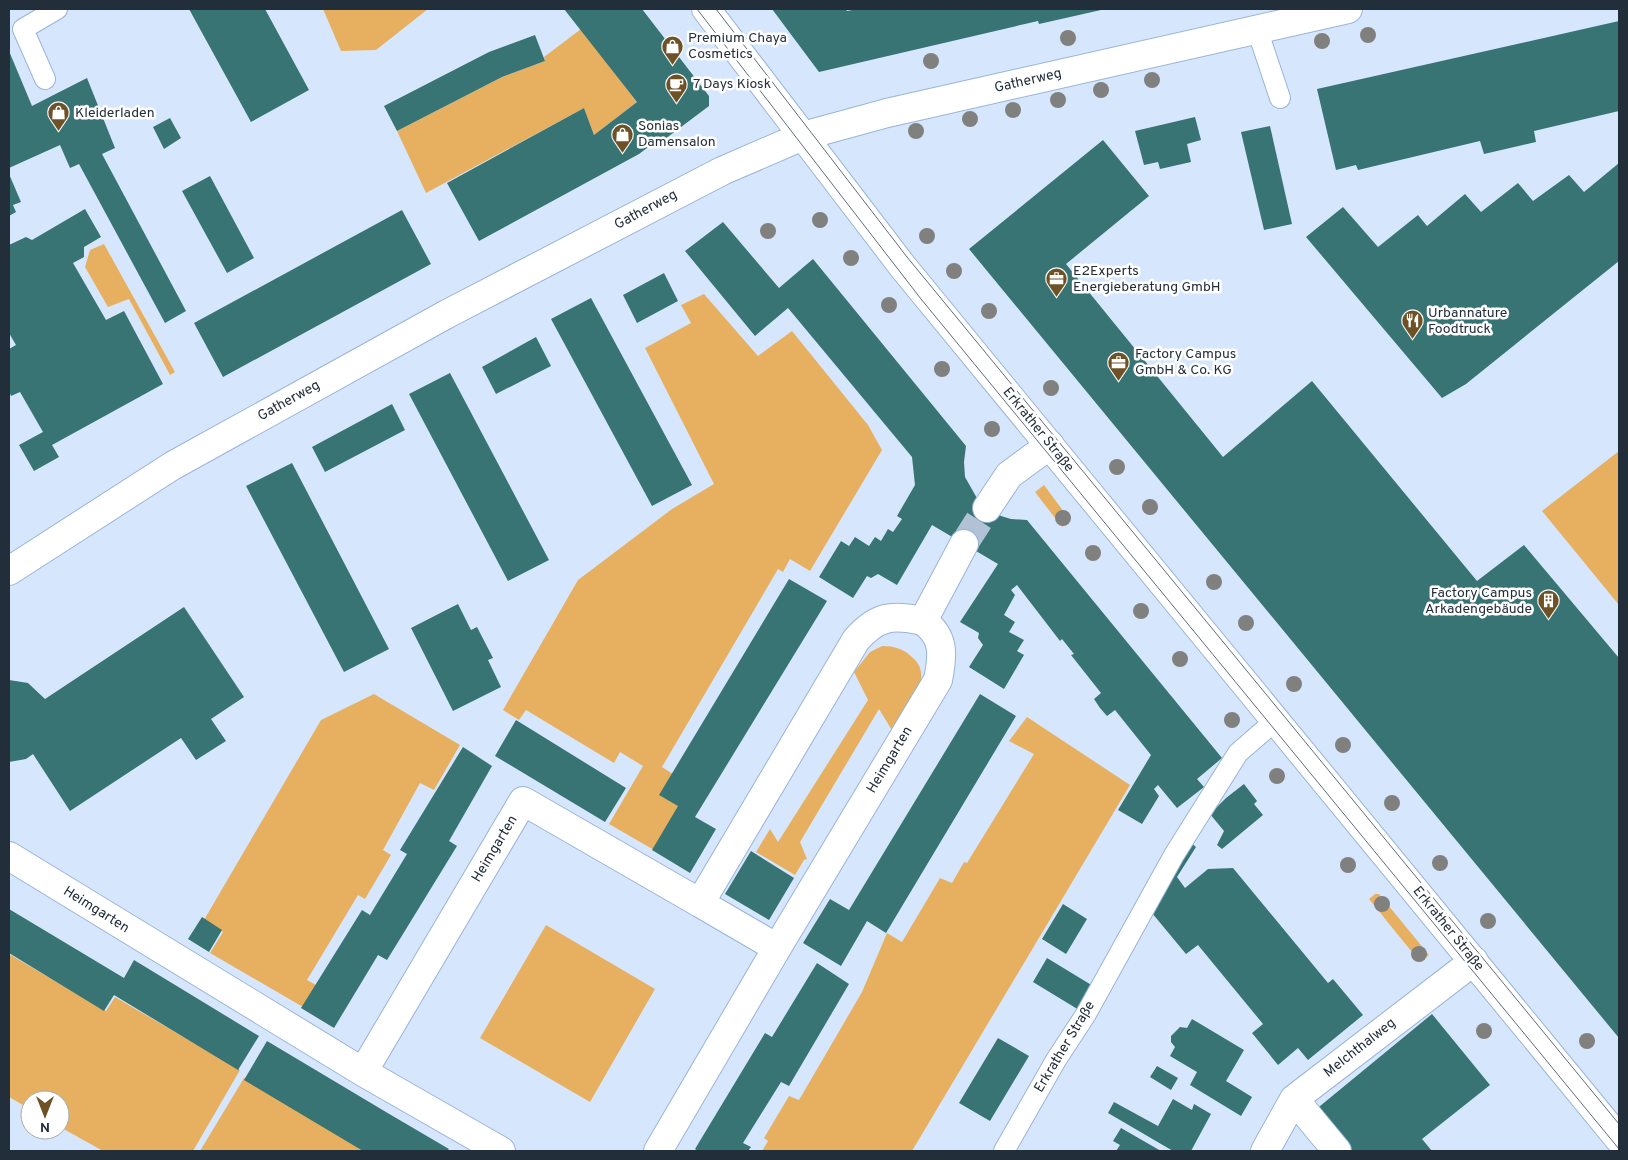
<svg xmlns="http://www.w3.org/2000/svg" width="1628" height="1160" font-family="Overpass,sans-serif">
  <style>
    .green { fill: #e7b061 }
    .building { fill: #377473 }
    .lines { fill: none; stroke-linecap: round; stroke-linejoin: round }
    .minor-tunnel { stroke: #b2c2d6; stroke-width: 28; stroke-dasharray: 28 14; stroke-linecap: butt }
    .service-casing { stroke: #99b4d7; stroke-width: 22 }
    .minor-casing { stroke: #99b4d7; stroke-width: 30 }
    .primary-casing { stroke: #99b4d7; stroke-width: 30 }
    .service { stroke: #fff; stroke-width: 20 }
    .minor { stroke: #fff; stroke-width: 28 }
    .primary { stroke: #fff; stroke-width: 28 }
    .tram { stroke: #5f6c7c; stroke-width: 1 }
    .tree { fill: #80807f }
    .labels { text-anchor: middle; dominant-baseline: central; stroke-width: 5; stroke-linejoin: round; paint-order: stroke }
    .poi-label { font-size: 14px; fill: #232e3b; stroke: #fff; text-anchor: start }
    .street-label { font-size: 14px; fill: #232e3b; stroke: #fff }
  </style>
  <rect width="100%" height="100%" fill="#d6e7fd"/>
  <!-- green -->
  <path class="green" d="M323,9H428L376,50L341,51Z
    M581,29L637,102L594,135L584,108L426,193L397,131L502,77L545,61L544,57Z
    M104,244L175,372L170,375L129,299L108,307L85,267L90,250Z
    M704,294L758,356L792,331L868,425L882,450L810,571L790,559L783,572L778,569L662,767L676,776L680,805L654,850L609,824L643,766L620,752L614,763L526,710L519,720L503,710L578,580L672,509L714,484L645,348L691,323L681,305Z
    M1619,451V605L1542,511Z
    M1044,485L1070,520L1062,527L1035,492Z
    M882,646C895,646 904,649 913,658C936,678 905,712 893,732L879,709L800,842L807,859L804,860L795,875L756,852L770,829L778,842L868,700L854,672L870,652Z
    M374,694L460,745L434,790L420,783L383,850L391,855L365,899L358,895L307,980L316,985L303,1007L210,953L223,932L204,920L321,720Z
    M1027,717L1130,785L912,1151H762L768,1141L764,1138L789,1096L799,1100L862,992L887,933L902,942L940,878L952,883L964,862L967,863L1034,754L1009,741Z
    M1375,894H1379L1429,955L1420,962L1369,899Z
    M546,925L655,989L590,1102L480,1038Z
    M9,954L106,1011L115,997L240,1070L193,1151H103L60,1127V1100H30V1109L9,1097Z
    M244,1078L365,1151H200Z"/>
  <!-- building -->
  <path class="building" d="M189,9H265L309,90L251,122Z
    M564,9H642L709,96V106L665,139L663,136L639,154L479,241L447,183L584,108L594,135L637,102Z
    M772,9H846L847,11L857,9L1101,10L1039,24L1038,21L819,72Z
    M1619,21V111L1534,131L1536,142L1484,154L1480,141L1358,170L1356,165L1336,170L1317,89Z
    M535,35L545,61L502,77L397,131L384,106L489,52Z
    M9,51L32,106L87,78L115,148L102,154L186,311L165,323L79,164L70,168L60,145L9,168Z
    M1195,117L1201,140L1187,144L1191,162L1160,169L1158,162L1144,165L1135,131Z
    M170,118L181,138L164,149L153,127Z
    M1270,126L1292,224L1264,230L1241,132Z
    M1103,140L1149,196L1066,264L1223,457L1312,381L1477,581L1524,545L1619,658V1038L969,249Z
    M1619,163V261L1466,384L1442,398L1306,237L1343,207L1378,247L1418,215L1427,226L1465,194L1481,212L1518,183L1533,201L1569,175L1584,192Z
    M9,174L21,202L13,205L16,212L9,216Z
    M210,176L254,258L227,273L182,191Z
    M85,209L101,237L84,247V257L73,263L106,320L124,311L163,384L52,445L59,457L34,471L19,445L43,432L20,392L11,396L9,391V349L16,345L9,333V245L26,237L32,240Z
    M402,210L431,264L223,377L194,323Z
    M723,222L779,288L813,259L966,446L964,462L965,477L978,500L1001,516L1011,519L1027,520L1222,758L1197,779L1204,787L1177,808L1158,785L1154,789L1159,796L1142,824L1118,810L1151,755L1115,710L1107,716L1100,708L1094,699L1101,693L1071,655L1074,654L1062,639L1060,641L1017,585L1011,590L1015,595L1004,615L1015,622L1009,632L1024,640L1017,651L1024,655L1004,689L969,667L983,645L978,638L979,633L960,622L998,564L932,525L897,585L878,574L871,578L867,576L853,598L819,577L841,541L849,546L855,537L869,546L875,537L881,541L888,529L893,532L902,519L897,516L915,485L912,457L788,308L755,336L685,251Z
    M664,273L678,301L637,323L623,295Z
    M591,298L692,485L652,506L551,319Z
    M536,337L551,366L496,394L482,367Z
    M450,373L549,560L508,581L409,394Z
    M392,404L405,430L325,472L312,447Z
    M292,463L389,649L344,672L246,486Z
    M789,579L827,601L695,817L716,829L690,873L652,850L678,806L659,795Z
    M458,604L471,630L477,627L493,658L488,660L501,687L453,711L411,628Z
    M184,607L244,697L211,719L226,741L196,760L181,738L70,811L33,754L26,759L9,762V680L28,683L45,699Z
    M980,694L1016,716L886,933L867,921L841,966L803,943L830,899L849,910Z
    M516,720L626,788L605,822L495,756Z
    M463,747L492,766L449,841L457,846L387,960L378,955L334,1028L301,1008L362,910L370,915L376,905L407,854L400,850Z
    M1244,784L1257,801L1254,804L1263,815L1222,849L1217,845L1224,831L1210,814L1226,798Z
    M1190,842L1196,847L1177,877L1185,888L1208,869L1233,868L1328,983L1333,979L1363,1015L1308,1060L1298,1048L1278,1065L1252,1033L1263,1024L1198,945L1186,954L1147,907Z
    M751,851L794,878L769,920L725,894Z
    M1063,904L1087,919L1066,954L1042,939Z
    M9,909L124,978L134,960L259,1036L238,1070L114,995L104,1011L9,953Z
    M202,917L222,930L209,952L188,939Z
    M1047,958L1093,986L1079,1010L1033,982Z
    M817,963L849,984L789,1086L781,1082L743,1143L751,1147L748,1151H698L695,1149L765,1033L772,1037Z
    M1432,1014L1490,1085L1422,1139L1432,1151H1348L1314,1111Z
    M1192,1019L1244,1050L1226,1081L1252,1097L1241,1116L1190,1085L1197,1072L1170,1056L1175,1047L1171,1042V1036L1180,1027L1187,1028Z
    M998,1038L1029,1056L990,1121L959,1103Z
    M267,1041L391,1115L449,1149L447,1151H363L244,1080Z
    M1157,1066L1178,1078L1171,1090L1150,1077Z
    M1173,1099L1192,1110L1194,1104L1211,1114L1191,1151H1173L1108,1113L1114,1102L1158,1126Z
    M1121,1128L1161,1151H1116L1120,1145L1113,1141Z"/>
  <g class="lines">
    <!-- minor-tunnel -->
    <path class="minor-tunnel" d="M964,544L987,508"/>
    <defs>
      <path id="service" d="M1257,29L1280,98
        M45,79L23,29L57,9
        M1004,1151L1056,1060L1086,1014L1174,855L1238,753L1276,720"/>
      <path id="minor" d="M987,508L1009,475L1050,445
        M9,571L172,466L447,314L722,171L803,136L887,113L1348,9
        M9,856L363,1072L523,801L700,903L856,640C877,616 892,614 923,621L964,544
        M700,903L777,948
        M363,1072L501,1151
        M1294,1099L1337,1151
        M658,1151L777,948L938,680C943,655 945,637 923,621
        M1265,1151L1294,1099L1474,961"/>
      <path id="primary" d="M706,9L903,267L1619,1139"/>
    </defs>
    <!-- service casing -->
    <use href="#service" class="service-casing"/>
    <!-- minor casing -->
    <use href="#minor" class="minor-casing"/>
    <!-- primary casing -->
    <use href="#primary" class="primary-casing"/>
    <!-- service -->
    <use href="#service" class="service"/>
    <!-- minor -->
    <use href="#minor" class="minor"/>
    <!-- primary -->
    <use href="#primary" class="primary"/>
    <!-- tram -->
    <path class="tram" d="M697,9L921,299L1619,1149
      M716,9L907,257L1619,1124"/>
  </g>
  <!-- trees -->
  <g class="tree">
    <circle cx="1368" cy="35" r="8"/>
    <circle cx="1068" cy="38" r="8"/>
    <circle cx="1322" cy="41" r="8"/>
    <circle cx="931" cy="61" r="8"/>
    <circle cx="1152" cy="80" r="8"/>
    <circle cx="1101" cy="90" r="8"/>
    <circle cx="1058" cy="100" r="8"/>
    <circle cx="1013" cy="110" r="8"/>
    <circle cx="970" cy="119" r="8"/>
    <circle cx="916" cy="131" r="8"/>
    <circle cx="820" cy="220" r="8"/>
    <circle cx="768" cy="231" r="8"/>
    <circle cx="927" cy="236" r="8"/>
    <circle cx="851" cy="258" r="8"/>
    <circle cx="954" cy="271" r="8"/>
    <circle cx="889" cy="305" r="8"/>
    <circle cx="989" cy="311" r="8"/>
    <circle cx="942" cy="369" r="8"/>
    <circle cx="1051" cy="388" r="8"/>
    <circle cx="992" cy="429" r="8"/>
    <circle cx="1117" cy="467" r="8"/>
    <circle cx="1150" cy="507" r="8"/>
    <circle cx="1063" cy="518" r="8"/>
    <circle cx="1093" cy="553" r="8"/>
    <circle cx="1214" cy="582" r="8"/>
    <circle cx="1141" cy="611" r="8"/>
    <circle cx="1246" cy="623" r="8"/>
    <circle cx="1180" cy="659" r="8"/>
    <circle cx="1294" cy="684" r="8"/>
    <circle cx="1232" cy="720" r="8"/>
    <circle cx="1343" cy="745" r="8"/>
    <circle cx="1277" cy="776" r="8"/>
    <circle cx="1392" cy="803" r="8"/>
    <circle cx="1440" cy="863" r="8"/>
    <circle cx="1348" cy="865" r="8"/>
    <circle cx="1382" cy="904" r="8"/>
    <circle cx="1488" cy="921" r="8"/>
    <circle cx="1419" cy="954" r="8"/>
    <circle cx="1484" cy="1031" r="8"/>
    <circle cx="1587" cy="1041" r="8"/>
  </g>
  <!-- icons -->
  <defs>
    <symbol id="shop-pin" viewBox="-11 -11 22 30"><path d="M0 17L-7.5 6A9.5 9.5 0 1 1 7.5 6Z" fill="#6f5126" stroke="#fff"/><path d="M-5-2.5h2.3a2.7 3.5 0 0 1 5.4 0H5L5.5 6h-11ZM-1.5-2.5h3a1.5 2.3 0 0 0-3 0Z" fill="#fff"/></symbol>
    <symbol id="cafe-pin" viewBox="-11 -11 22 30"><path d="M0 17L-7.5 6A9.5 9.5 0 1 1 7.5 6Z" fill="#6f5126" stroke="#fff"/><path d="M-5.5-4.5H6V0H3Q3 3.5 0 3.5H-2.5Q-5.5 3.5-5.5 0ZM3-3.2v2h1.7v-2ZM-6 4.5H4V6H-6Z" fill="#fff"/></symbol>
    <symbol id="office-pin" viewBox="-11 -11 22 30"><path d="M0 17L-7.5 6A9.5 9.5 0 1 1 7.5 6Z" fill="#6f5126" stroke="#fff"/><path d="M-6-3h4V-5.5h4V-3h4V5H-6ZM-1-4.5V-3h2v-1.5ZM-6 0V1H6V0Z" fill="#fff"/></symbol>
    <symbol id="restaurant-pin" viewBox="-11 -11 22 30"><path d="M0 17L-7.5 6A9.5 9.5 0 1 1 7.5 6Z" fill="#6f5126" stroke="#fff"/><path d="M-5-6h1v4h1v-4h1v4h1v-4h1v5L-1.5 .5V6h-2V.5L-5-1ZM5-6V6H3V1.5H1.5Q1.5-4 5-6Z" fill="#fff"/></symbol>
    <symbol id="building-pin" viewBox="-11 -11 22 30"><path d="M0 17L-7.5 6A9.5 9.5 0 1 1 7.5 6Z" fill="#6f5126" stroke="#fff"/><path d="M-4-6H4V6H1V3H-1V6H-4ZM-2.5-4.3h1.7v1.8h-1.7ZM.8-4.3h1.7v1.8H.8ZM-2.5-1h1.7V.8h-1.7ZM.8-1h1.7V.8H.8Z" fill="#fff"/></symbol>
  </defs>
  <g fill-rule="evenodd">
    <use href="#shop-pin" x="660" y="34" width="25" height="34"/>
    <use href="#cafe-pin" x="664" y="72" width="25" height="34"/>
    <use href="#shop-pin" x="46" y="100" width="25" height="34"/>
    <use href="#shop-pin" x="610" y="122" width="25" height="34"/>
    <use href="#office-pin" x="1044" y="266" width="25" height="34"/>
    <use href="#restaurant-pin" x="1400" y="308" width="25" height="34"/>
    <use href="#office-pin" x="1106" y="350" width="25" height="34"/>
    <use href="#building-pin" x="1536" y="588" width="25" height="34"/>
  </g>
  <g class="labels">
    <!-- poi labels -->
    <g class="poi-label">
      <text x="688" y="38">Premium Chaya<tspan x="688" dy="16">Cosmetics</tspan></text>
      <text x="693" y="84">7 Days Kiosk</text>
      <text x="75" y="113">Kleiderladen</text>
      <text x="638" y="126">Sonias<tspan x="638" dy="16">Damensalon</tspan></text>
      <text x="1073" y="271">E2Experts<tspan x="1073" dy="16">Energieberatung GmbH</tspan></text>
      <text x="1428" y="313">Urbannature<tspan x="1428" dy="16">Foodtruck</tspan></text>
      <text x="1135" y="354">Factory Campus<tspan x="1135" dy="16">GmbH &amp; Co. KG</tspan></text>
      <text x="1532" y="593" text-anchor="end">Factory Campus<tspan x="1532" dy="16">Arkadengebäude</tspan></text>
    </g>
    <!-- street labels -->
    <g class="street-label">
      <text transform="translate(1028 81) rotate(-13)">Gatherweg</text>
      <text transform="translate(646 210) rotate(-28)">Gatherweg</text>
      <text transform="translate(289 401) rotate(-29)">Gatherweg</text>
      <text transform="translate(1038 430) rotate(51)">Erkrather Straße</text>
      <text transform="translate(890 760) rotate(-59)">Heimgarten</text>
      <text transform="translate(495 849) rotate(-59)">Heimgarten</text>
      <text transform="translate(96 910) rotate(32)">Heimgarten</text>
      <text transform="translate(1448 929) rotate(51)">Erkrather Straße</text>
      <text transform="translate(1065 1047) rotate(-59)">Erkrather Straße</text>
      <text transform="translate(1360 1048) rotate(-38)">Melchthalweg</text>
    </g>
  </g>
  <!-- border -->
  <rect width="1628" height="1160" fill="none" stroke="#232e3b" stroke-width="20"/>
  <!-- north arrow -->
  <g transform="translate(45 1115) rotate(180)"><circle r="24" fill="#ffffff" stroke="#a7abb1"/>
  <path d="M0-4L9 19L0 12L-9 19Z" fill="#6f5126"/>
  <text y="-8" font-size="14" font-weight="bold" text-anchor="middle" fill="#232e3b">N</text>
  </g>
</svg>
